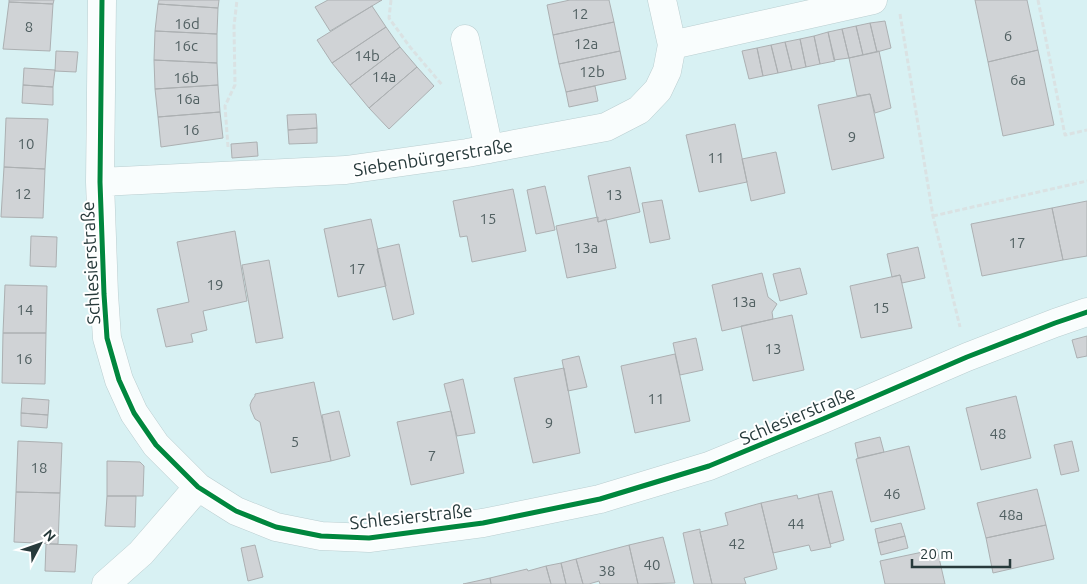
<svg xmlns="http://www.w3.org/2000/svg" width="1087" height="584" font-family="Ubuntu,sans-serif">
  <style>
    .building { fill: #d0d3d6; stroke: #acb0b2 }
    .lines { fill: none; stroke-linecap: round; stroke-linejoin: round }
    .minor-casing { stroke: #baced0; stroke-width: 29 }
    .path { stroke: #dae2e3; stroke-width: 3; stroke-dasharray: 5 2.5; stroke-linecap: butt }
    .minor { stroke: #f9fdfd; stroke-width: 28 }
    .cycleway-casing { stroke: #fff; stroke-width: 8 }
    .cycleway { stroke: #00873e; stroke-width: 5 }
    .labels { text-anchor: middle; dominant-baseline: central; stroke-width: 4; stroke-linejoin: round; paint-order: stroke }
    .number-label { font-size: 15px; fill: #516062 }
    .street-label { font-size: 18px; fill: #273a3b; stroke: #fff }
  </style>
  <rect width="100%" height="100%" fill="#d8f1f3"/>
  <!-- building -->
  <path class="building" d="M9,0H54L53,4L9,2Z
    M159,0H219L218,8L158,4Z
    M328,0H382L330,31L315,7Z
    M570,0H609L614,22L553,35L547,5Z
    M975,0H1027L1038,50L988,62Z
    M9,2L53,4L50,51L3,49Z
    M158,4L218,8L217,34L155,31Z
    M372,6L386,27L332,63L317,40Z
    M885,21L891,48L877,52L870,23Z
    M614,22L620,51L559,64L553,35Z
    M870,23L877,52L863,55L856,26Z
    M856,26L863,55L849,58L842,29Z
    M386,27L400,47L350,85L332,63Z
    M842,29L849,58L834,60L828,32Z
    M155,31L217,34V63L154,60Z
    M828,32L835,61L820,64L814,36Z
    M814,36L820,64L806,67L800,39Z
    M800,39L806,67L792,70L785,42Z
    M785,42L792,70L778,73L771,45Z
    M771,45L778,73L763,76L757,48Z
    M400,47L417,67L369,108L350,85Z
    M757,48L763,76L749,79L742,51Z
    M1038,50L1054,125L1003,136L988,62Z
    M56,51L78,52L76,72L55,71Z
    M620,51L626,79L566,92L559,64Z
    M879,51L891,108L875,113L870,94L857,96L849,58Z
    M154,60L217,63L218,85L155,89Z
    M417,67L434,86L389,129L369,108Z
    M24,68L55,70L53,87L23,85Z
    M23,85L53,87V105L22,103Z
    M218,85L220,112L158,117L155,89Z
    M595,86L598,101L569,107L566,92Z
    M870,94L884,158L832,170L818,105Z
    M220,112L223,138L161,147L158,117Z
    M316,114L317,128L288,130L287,115Z
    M6,118L48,119L45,169L4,167Z
    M735,124L747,182L699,192L686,135Z
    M317,128V143L289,144L288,130Z
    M257,142L258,156L232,158L231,144Z
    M776,152L785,193L751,201L742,159Z
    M4,167L45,169L43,218L1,217Z
    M630,167L640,212L598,222L588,176Z
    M545,186L555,230L536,234L527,190Z
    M513,189L526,251L472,262L467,236L460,237L453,201Z
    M662,200L670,239L650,243L642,203Z
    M1087,201V256L1063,260L1052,208Z
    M1052,208L1063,260L982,276L971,224Z
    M598,217V222L606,219L616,268L567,278L556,226Z
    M371,219L386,286L338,297L324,229Z
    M235,231L247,301L203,311L207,330L191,334L193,342L166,347L157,309L189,302L177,242Z
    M31,236L57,237L56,267L30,266Z
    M399,244L414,314L393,320L377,249Z
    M918,247L925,278L902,283L900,275L892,277L887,254Z
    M269,260L283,338L256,343L242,265Z
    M800,268L807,294L780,301L773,274Z
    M762,273L768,297L777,304L772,312L773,319L722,331L712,285Z
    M900,275L912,328L861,338L850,286Z
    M5,285L47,286L46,333H3Z
    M792,315L804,370L753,381L741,326Z
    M3,333H46L45,384L2,383Z
    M1087,336V356L1077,358L1072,340Z
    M696,338L703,370L680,375L673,343Z
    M675,354L690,421L635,433L621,366Z
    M579,356L587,387L568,391L562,360Z
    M564,368L580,453L533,463L514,378Z
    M463,379L475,433L457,436L444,384Z
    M314,382L331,461L271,473L260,422L255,419L251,410L250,405L252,400L255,396V394Z
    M1016,396L1031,458L981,470L966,408Z
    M22,398L49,400L48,415L21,413Z
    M339,411L350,456L331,461L322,415Z
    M451,411L464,473L411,485L397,422Z
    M21,413L48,415L47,428L21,426Z
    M880,437L884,452L858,458L855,443Z
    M18,441L62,443L60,493L16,492Z
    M1072,441L1079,471L1061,475L1054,445Z
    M909,446L925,509L871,522L856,459Z
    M107,461L140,462L144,466L143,496H107Z
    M1037,489L1046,525L986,538L977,503Z
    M832,491L844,540L830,544L818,494Z
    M16,492L60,493L58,544L14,542Z
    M818,494L831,547L811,551L809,545L773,553L761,503L797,495L798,499Z
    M107,496H136L135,527L105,526Z
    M761,503L777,569L744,578L746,584H712L700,532L728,525L725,513Z
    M901,523L905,536L878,543L875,529Z
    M1046,525L1054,559L993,573L986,538Z
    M700,529V532L712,584H694L683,533Z
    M905,536L908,548L881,555L878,543Z
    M663,537L675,583L638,584L629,545Z
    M46,544L77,545L75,572L45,571Z
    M255,545L263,577L248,581L241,548Z
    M629,545L638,584H600L599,581L589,584H583L576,559Z
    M937,549L945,584H885L880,561Z
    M576,559L583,584H566L561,563Z
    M561,563L566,584H551L546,566Z
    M546,566L551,584H491L490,578L527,569L528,571Z
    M490,578L491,584H463L477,581Z"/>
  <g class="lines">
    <defs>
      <path id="minor" d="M102,0L100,182L104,294L107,338L119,380L134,413L156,445L198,487L236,511L276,527L321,536L369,538L483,523L600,499L709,466L823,419L967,357L1055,323L1087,312
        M465,39L489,149
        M672,45L873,0
        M100,182L346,170L467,153L606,127L639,110L658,90L667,71L672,45L662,0
        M106,584L141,553L198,487"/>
    </defs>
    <!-- minor casing -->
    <use href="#minor" class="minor-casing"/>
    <!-- path -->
    <path class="path" d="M391,0L389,18L410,47L443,86
      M1038,0L1065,135L1087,130
      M900,14L933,216L960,327
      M228,147L225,106L235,85L234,26L237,0
      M933,216L1087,181"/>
    <!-- minor -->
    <use href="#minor" class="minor"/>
    <defs>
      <path id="cycleway" d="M102,0L100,182L104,294L107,338L119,380L134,413L156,445L198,487L236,511L276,527L321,536L369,538L483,523L600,499L709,466L823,419L967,357L1055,323L1087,312"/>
    </defs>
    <!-- cycleway casing -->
    <use href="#cycleway" class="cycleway-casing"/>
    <!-- cycleway -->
    <use href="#cycleway" class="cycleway"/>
  </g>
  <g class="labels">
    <!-- number labels -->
    <g class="number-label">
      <text x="580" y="13">12</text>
      <text x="187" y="23">16d</text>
      <text x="29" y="26">8</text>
      <text x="1008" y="35">6</text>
      <text x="586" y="43">12a</text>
      <text x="186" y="45">16c</text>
      <text x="367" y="55">14b</text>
      <text x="592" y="71">12b</text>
      <text x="384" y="76">14a</text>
      <text x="186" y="77">16b</text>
      <text x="1018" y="79">6a</text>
      <text x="188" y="98">16a</text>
      <text x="191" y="129">16</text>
      <text x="852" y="136">9</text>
      <text x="26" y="143">10</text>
      <text x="716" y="157">11</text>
      <text x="23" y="193">12</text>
      <text x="614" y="194">13</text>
      <text x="488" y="218">15</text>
      <text x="1017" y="242">17</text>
      <text x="586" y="247">13a</text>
      <text x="357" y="268">17</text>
      <text x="215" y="284">19</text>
      <text x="744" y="301">13a</text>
      <text x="881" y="307">15</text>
      <text x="25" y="309">14</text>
      <text x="773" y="348">13</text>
      <text x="24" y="358">16</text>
      <text x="656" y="398">11</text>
      <text x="549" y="422">9</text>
      <text x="998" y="433">48</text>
      <text x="295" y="441">5</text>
      <text x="432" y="455">7</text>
      <text x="39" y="467">18</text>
      <text x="892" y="493">46</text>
      <text x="1011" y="514">48a</text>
      <text x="796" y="523">44</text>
      <text x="737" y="543">42</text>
      <text x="652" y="564">40</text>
      <text x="607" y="570">38</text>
    </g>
    <!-- street labels -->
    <g class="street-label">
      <text transform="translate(433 157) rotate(-9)">Siebenbürgerstraße</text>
      <text transform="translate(90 263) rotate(-93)">Schlesierstraße</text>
      <text transform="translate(797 415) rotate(-23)">Schlesierstraße</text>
      <text transform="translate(411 516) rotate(-6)">Schlesierstraße</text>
    </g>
  </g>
  <!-- north arrow -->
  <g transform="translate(40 544) rotate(49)" stroke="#ffffff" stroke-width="4" paint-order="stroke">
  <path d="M0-4L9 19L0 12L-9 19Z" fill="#273a3b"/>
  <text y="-8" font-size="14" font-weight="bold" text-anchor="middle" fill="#273a3b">N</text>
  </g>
  <!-- scale -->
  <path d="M912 559v8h98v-8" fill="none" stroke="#273a3b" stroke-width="2.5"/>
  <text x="920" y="559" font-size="15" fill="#273a3b" stroke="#ffffff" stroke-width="4" paint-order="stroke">20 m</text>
</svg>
